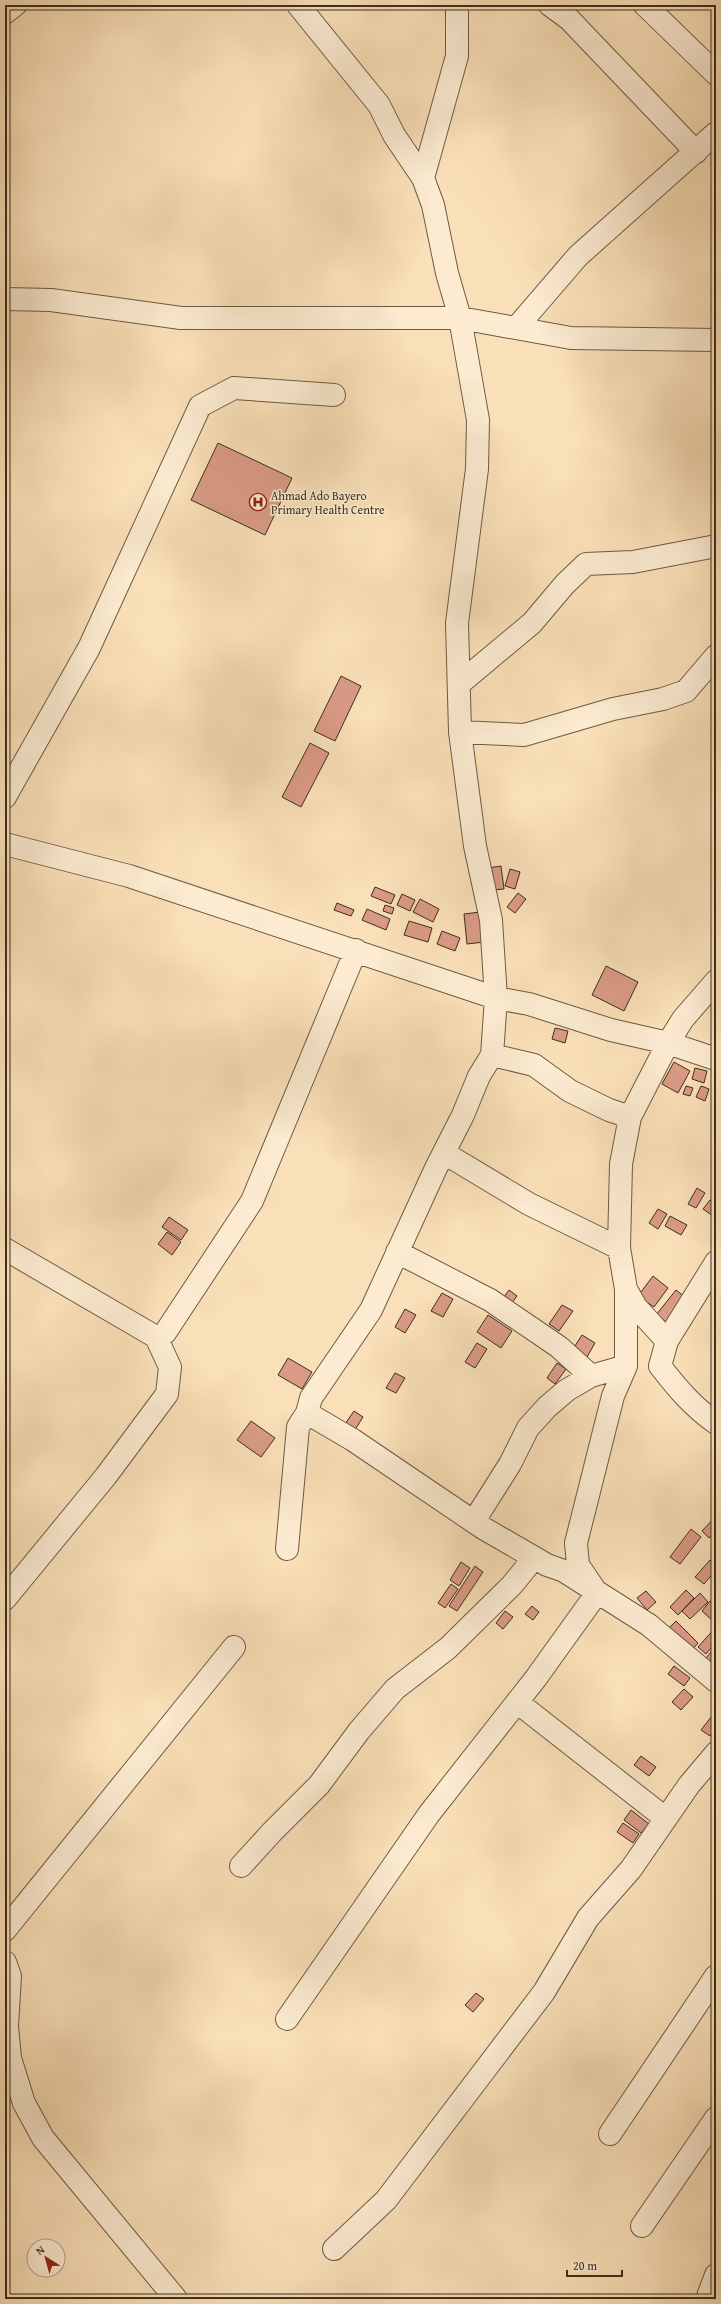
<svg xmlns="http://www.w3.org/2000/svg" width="721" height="2304" font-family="'Gentium Book Plus',serif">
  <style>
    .building { fill: #da9b86; stroke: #3d2f1c }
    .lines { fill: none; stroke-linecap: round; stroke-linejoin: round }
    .minor-casing { stroke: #6c5b43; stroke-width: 24 }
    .minor { stroke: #fcebd1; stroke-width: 22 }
    .labels { text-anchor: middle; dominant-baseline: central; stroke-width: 3; stroke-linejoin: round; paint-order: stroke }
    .poi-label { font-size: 12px; fill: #3d2f1c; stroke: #fcebd1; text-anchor: start }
  </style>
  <rect width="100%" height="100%" fill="#fae0b8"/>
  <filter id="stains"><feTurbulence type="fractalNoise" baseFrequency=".005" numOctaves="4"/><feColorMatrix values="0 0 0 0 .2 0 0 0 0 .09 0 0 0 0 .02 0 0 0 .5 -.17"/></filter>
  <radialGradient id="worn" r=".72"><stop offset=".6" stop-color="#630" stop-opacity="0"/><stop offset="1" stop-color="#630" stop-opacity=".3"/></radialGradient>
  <!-- building -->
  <path class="building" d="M218,443L292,478L265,535L191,500Z
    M341,676L361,686L335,741L314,731Z
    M310,743L329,753L301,807L282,797Z
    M501,866L504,889L491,890L488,868Z
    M510,869L520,872L515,889L505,886Z
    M375,887L395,895L391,904L371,896Z
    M518,893L526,899L515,913L507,907Z
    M402,894L415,900L410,911L397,905Z
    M420,899L439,909L433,922L413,912Z
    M337,903L354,910L351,916L334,910Z
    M385,905L394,908L392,914L383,911Z
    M367,909L390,919L386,930L362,920Z
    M480,912L484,942L467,944L464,914Z
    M409,921L432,928L428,942L404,935Z
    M442,931L460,938L455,951L437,944Z
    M606,966L638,982L624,1011L592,995Z
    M555,1028L568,1031L565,1043L552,1039Z
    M674,1062L690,1071L678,1093L662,1084Z
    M695,1068L707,1071L704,1083L692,1079Z
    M686,1086L693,1088L690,1096L683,1094Z
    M701,1086L709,1089L705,1101L696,1097Z
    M697,1188L705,1193L696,1208L688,1204Z
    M710,1200L716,1204V1218L703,1209Z
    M658,1209L667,1214L658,1229L649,1223Z
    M670,1216L687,1225L681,1235L665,1226Z
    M169,1217L188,1230L181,1240L162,1227Z
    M167,1232L181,1242L172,1255L158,1244Z
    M653,1276L668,1288L654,1307L638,1296Z
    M509,1290L517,1296L509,1307L501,1301Z
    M676,1290L685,1297L666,1322L656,1315Z
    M442,1293L453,1299L443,1317L431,1311Z
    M562,1305L573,1311L559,1331L549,1324Z
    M405,1309L416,1315L405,1333L395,1327Z
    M488,1315L512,1331L501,1348L477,1332Z
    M582,1335L595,1343L587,1357L573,1349Z
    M477,1343L487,1349L475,1368L465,1362Z
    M288,1358L312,1372L302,1389L278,1375Z
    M557,1363L566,1369L555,1384L547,1378Z
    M395,1373L405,1378L396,1393L386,1388Z
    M354,1411L363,1417L353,1433L343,1427Z
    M251,1421L275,1438L261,1457L237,1440Z
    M716,1516V1531L709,1538L702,1531Z
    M691,1529L701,1537L680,1564L670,1557Z
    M710,1560L716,1565V1570L704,1584L695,1577Z
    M461,1562L470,1568L459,1586L450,1580Z
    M475,1566L483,1572L457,1611L449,1606Z
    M451,1584L458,1589L445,1608L438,1603Z
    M686,1590L694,1598L678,1615L670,1607Z
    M646,1591L656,1602L647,1610L637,1598Z
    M700,1593L708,1602L690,1619L682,1611Z
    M710,1601L716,1607V1620L714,1622L702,1611Z
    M532,1606L539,1612L533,1620L525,1614Z
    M505,1611L513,1617L503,1629L496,1623Z
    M676,1621L698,1643L691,1651L669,1628Z
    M716,1627V1642L706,1654L698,1647Z
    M711,1652L716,1657V1673L703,1662Z
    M674,1666L690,1678L684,1686L668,1674Z
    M684,1689L693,1697L681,1710L672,1702Z
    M715,1712L716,1727L710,1736L701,1730Z
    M641,1756L656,1767L649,1776L634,1765Z
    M631,1810L649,1824L641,1833L624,1820Z
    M623,1823L639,1834L633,1843L617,1832Z
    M476,1993L484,1999L473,2012L465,2005Z"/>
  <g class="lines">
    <defs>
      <path id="minor" d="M550,5L569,19L696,152
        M645,5L716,74
        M5,13L15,5
        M423,178L457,56V5
        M5,299L51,300L181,318H460L571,338L716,340
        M516,328L578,256L716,133
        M459,684L532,623L565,584L586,564L633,562L716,546
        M460,732L524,735L613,709L663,699L686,691L716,656
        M5,797L89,648L200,406L234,388L334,395
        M5,844L129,876L496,998L529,1004L611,1030L668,1043L716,1059
        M716,981L683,1019L668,1043L630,1117L621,1164L619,1248L626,1289L636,1307L667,1341L660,1366C677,1388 693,1407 716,1423
        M492,1055L534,1065L570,1091L609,1110L630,1117
        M444,1153L529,1204L619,1248
        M5,1249L156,1337L165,1333L252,1201L356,950
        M397,1252L490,1300L559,1347L591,1376
        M667,1341L716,1262
        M307,1413L353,1440L483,1528L547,1565L564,1571L649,1625L716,1681
        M474,1521L510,1464L528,1428L547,1407L567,1390L591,1376L626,1366
        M287,1549L298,1427L307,1413L311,1398L371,1310L436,1168L463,1115L479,1076L492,1055L496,998L491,920L475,846L460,732L457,623L477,469L478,420L460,318L447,273L433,205L423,178L394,135L379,105L298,5
        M593,1587L578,1565L576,1543L613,1396L626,1366V1290
        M5,1599L106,1476L167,1394L170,1367L156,1337
        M517,1702L665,1818
        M241,1866L272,1832L319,1785L359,1731L395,1689L448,1648L512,1585L534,1558
        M5,1930L234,1647
        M5,1962L10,1976L7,2026L10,2058L24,2103L43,2138L176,2299
        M287,2019L429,1814L536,1678L597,1593
        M610,2134L716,1976
        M642,2226L716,2118
        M334,2249L386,2200L544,1992L588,1918L631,1869L689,1785L716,1753
        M707,2299L716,2275"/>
    </defs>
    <!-- minor casing -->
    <use href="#minor" class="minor-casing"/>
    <!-- minor -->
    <use href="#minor" class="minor"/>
  </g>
  <!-- icons -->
  <defs>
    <symbol id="hospital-ring" viewBox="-11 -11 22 22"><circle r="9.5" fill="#fcebd1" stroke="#8f2418" stroke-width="1.5"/><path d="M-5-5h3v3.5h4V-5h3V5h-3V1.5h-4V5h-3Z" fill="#8f2418"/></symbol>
  </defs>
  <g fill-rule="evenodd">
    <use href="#hospital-ring" x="248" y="492" width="20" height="20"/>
  </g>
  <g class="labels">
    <!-- poi labels -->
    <g class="poi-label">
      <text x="271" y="495">Ahmad Ado Bayero<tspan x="271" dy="14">Primary Health Centre</tspan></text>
    </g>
  </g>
  <!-- margin -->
  <rect width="721" height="2304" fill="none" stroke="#fae0b8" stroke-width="20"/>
  <rect x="6" y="6" width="709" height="2292" fill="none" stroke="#3d2f1c" stroke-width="2"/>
  <rect x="10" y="10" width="701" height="2284" fill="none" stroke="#3d2f1c"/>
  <!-- north arrow -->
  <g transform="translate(46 2258) rotate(323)"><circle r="19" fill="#fcebd1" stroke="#b0a089"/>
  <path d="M0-3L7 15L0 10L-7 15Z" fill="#8f2418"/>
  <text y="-6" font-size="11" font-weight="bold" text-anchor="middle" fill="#3d2f1c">N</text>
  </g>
  <!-- scale -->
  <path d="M567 2270v6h55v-6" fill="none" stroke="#3d2f1c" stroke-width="2"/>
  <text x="573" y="2270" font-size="12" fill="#3d2f1c" stroke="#fcebd1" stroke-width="3" paint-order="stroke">20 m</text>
  <rect width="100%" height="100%" filter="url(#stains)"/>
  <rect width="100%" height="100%" fill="url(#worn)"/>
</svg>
